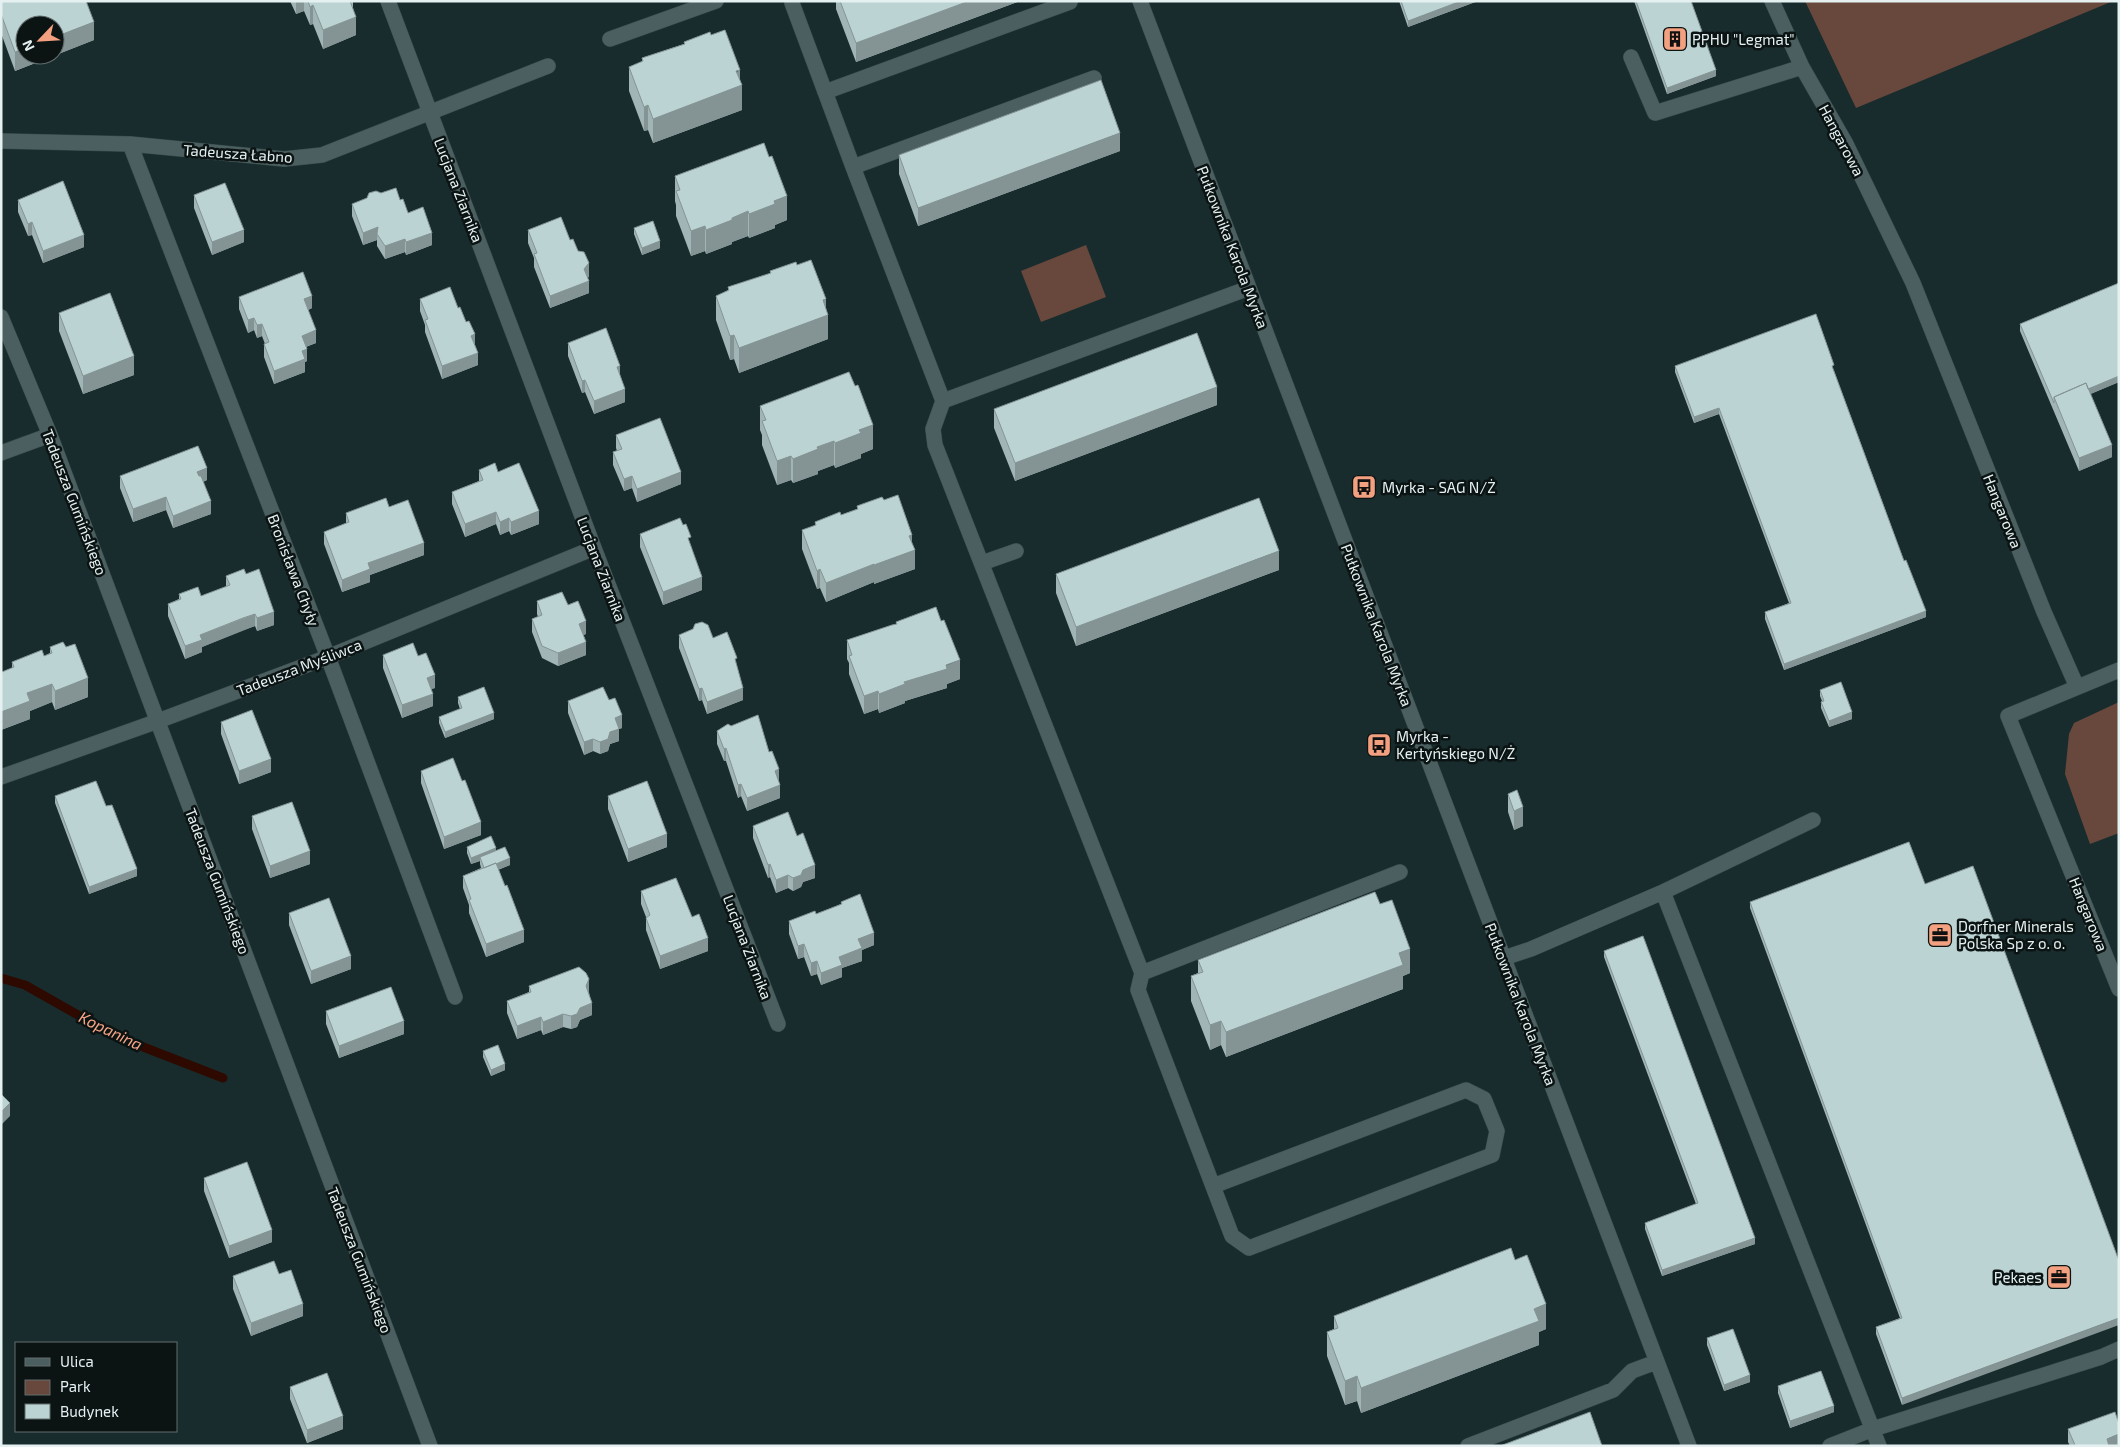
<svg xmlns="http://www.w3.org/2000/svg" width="2120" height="1447" font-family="'Exo 2',sans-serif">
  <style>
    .green { fill: #68483c }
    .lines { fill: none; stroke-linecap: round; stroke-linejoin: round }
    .stream { stroke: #2d0900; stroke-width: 9 }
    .minor-casing { stroke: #394a4a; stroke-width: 16 }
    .minor { stroke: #4b5f60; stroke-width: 15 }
    .wall { fill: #a2b5b6 }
    .shaded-wall { fill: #849494 }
    .building { fill: #bcd3d4; stroke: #849494 }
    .labels { text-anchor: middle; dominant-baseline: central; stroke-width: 5; stroke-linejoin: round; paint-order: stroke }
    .poi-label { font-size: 15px; fill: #e5f1f1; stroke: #0b1313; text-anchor: start }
    .street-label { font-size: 15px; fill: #e5f1f1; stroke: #0b1313 }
    .water-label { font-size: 16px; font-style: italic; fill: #faa687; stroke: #0b1313 }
  </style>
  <rect width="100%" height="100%" fill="#192c2d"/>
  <!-- green -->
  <path class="green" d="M1805,1H2113L1856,108Z
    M1086,245L1106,297L1041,322L1021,271Z
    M2119,702V833L2090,844L2065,774L2069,734L2074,723Z"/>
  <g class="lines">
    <!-- stream -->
    <path class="stream" d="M1,978L25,985L115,1036L223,1078"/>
    <defs>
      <path id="minor" d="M388,1L594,548L778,1024
        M1140,1L1689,1446
        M1772,1L1802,67L1846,144L1913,283L2044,612L2077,687
        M792,3L853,167
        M610,39L716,1
        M1631,57L1655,113L1802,67
        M1094,78L853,167L943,401L1249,288
        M825,92L1070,2
        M1,141L130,144L284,159L322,155L548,66
        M130,144L328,657L455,997
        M1,317L50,435L430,1446
        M943,401L933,429L935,445L1142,973
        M1,453L50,435
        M982,563L1016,551
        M2119,670L2008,716L2119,989
        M1,777L158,721L328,657L594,548
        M1663,892L1879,1446
        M1504,958L1531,949L1663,892L1813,820
        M1213,1186L1466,1090L1484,1099L1497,1131L1492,1155L1249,1248L1232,1236L1138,990L1142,973L1400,872
        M1468,1446L1613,1390L1632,1371L1656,1362
        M1830,1446L1873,1429L2101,1357L2119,1349"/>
    </defs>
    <!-- minor casing -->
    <use href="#minor" class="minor-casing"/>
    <!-- minor -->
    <use href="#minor" class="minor"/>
  </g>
  <!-- wall -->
  <path class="wall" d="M1,1L94,40L15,71L1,33Z
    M290,1H353V8L356,35L323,49L313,24L310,25L304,11L296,14Z
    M836,1H1020L856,62L836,9Z
    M1399,1H1478L1408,27Z
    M1634,1H1691L1716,76L1667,94Z
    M711,35L740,80L742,110L653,143L648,130L644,131L629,91V67L642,62V58L684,44V42Z
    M1120,151L918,226L899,174V155Z
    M675,176L787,220L775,225V228L749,238L748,236L732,242V244L706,254L705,251L691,256L676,216V205L675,201Z
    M194,195L244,242L212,255L194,208Z
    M18,200L84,247L43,263L32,235L28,236L18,212Z
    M400,200L408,213L432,245L406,255L405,252L385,259L377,246V240L363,245L352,216V204Z
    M634,228L660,248L642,255L634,234Z
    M528,230L570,240L578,251L589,276L588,278L589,293L550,308L534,267V258L528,243Z
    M797,265L826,310L828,339L739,373L734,359L730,360L716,320V296L728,291V287L770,274V271Z
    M2119,283V382L2090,394L2112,457L2079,471L2020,331V324Z
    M239,297L312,308L308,310L316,343L306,347L307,361L305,362V372L274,384L264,357V344H265L262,336L257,338L254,330L248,333L239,309Z
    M420,299L458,308L466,322L475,345L478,365L442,379L425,332V325L420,311Z
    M59,313L134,375L83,394L59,331Z
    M568,343L620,375L625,402L594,414L585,392L582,393L568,356Z
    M1675,366L1834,371L1904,561L1926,617L1784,670L1765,619V612L1789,603L1719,414L1694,423L1675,372Z
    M1217,405L1015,481L994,428V409Z
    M760,406L873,449L861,454V458L835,468L834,465L818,471V474L793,483L791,480L777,485L762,445V435L760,430Z
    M616,435L681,484L637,502L632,488L624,491L613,465V452L617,451L616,448Z
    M479,470L498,472L539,524L511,535L509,531L500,535L496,524L465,537L452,504V492L479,481Z
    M120,476L207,480L203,482L211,514L173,528L166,510L133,522L120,488Z
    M884,500L912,545L915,569L874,584V582L826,602L820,588L817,589L802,549V530L815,526V522L841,515L857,509V506Z
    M389,507L424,555L370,575V582L342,592L324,544V532L346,524V513Z
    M640,534L691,546L702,590L663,605L640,547Z
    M1279,570L1076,646L1056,593V574Z
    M246,574L274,625L257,631L255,626L243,630L202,647V652L185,659L168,616V604L179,599V594L201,596L226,587V576Z
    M537,601L568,605L586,634L583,635L586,655L558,666L542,658L532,632V619L538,617L537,614Z
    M896,622L960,679L947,684V688L905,701V703L879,713L878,709L864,714L849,674V663L847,659V640L896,624Z
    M679,635L713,638L737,667L743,700L707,714L702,700L699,701L679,648Z
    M50,647L88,697L55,710L52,702L30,711V719L1,730V669L2,672L12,668V662L44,656L50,653Z
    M383,655L418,656L435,688L431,689L433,706L402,718L383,668Z
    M1820,690L1852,719L1829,727L1821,708V702L1822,701L1820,696Z
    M458,697L494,719L445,738L439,723V717L460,709L458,703Z
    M609,700L622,728L619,729V741L610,744L608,751L600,754L593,751L584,755L568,713V701Z
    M221,722L271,772L239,784L221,734Z
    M717,731L779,781L780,798L747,811L741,796L738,798L726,761H724L717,744Z
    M421,771L481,835L444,849L421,783Z
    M1508,794L1523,826L1514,830L1508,812Z
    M55,796L106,806L137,876L89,894L55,803Z
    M608,796L667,847L628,862L608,809Z
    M252,816L310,864L270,878L252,829Z
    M753,826L815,878L803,882L801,887L793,891L788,888L776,893L770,877L768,878L753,838Z
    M1909,842L1902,1405L1876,1334V1327L1900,1318L1750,908V902Z
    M467,847L496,851L510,865L498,870L524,942L486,957L469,913V905L463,888V876L481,868L480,864V861L471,864L467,853Z
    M641,891L708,951L660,969L646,930V917L641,904Z
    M841,902L874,945L862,950V961L842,968V977L821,985L817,974L811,976L804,957L798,959L789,934V921L816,914L841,904Z
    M289,913L351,969L311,984L289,925Z
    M1604,951L1755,1244L1662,1276L1645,1229V1223L1696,1204L1604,957Z
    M1198,960L1410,973L1403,976V989L1226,1057L1221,1045L1210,1050L1191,1001V976L1198,973Z
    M529,986L589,992L592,1015L580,1020L577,1027L571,1029L563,1027L543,1035L541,1030L517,1039L507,1013V1001L529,992Z
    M326,1011L404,1034L339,1058L326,1024Z
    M483,1051L505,1070L491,1076L483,1057Z
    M204,1178L272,1242L229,1258L204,1191Z
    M1515,1260L1546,1329L1539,1332V1345L1361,1413L1357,1401L1345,1405L1327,1356V1332L1334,1329V1316Z
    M279,1274L303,1316L251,1336L233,1289V1276Z
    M1707,1338L1750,1382L1724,1391L1707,1345Z
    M1778,1386L1834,1412L1790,1428L1778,1393Z
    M290,1387L343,1429L307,1443L290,1399Z
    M2068,1429L2119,1446H2070L2068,1442Z"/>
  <!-- shaded-wall -->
  <path class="shaded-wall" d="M296,1H304V11L296,14Z
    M969,1H1020L856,62V43Z
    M1461,1H1478L1408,27V21Z
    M313,5V24L310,25V7Z
    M356,17V35L323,49V30Z
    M94,22V40L15,71V52L25,48V55H55V37Z
    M740,70V86L742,85V110L653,143V119Z
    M1716,70V76L1667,94V88Z
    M648,105V130L644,131V107Z
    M1120,133V151L918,226V208Z
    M787,196V220L775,225V228L749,238V214L774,201Z
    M748,211V236L732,242V244L706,254V230L732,218Z
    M32,222V235L28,236V224Z
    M705,226V251L691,256V231Z
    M378,227L377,240L363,245V233Z
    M244,230V242L212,255V242Z
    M432,233V245L406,255V242Z
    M84,235V247L43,263V251Z
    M405,239V252L385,259V246Z
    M660,241V248L642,255V248Z
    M589,263V276L584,281V269Z
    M589,281V293L550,308V296Z
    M312,296V308L304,312V299Z
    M826,299V315H828V339L739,373V348Z
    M254,318V330L248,333V320Z
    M262,324V336L257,338V325Z
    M316,330V343L302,348V336Z
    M475,334V347L471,336Z
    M734,335V359L730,360V336Z
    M307,349V361L305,362V372L274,384V371L302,351Z
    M478,353V365L442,379V366Z
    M134,356V375L83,394V376Z
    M620,366V379L617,367Z
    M2119,376V382L2058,408L2056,402Z
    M585,380V392L582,393V381Z
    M1217,387V405L1015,481V463Z
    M625,389V402L594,414V401Z
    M1719,408V414L1694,423V417Z
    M873,425V449L861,454V458L835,468V443L859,430Z
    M834,441V465L818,471V474L793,483V459L817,447Z
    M2112,445V457L2079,471V458Z
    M791,456V480L777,485V461Z
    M207,468V480L197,484V472Z
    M681,472V484L637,502V489Z
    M632,476V488L624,491V479Z
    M166,497V510L133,522V509Z
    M211,501V514L173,528V516Z
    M539,511V524L511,535V522Z
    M496,512V524L465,537V524Z
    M509,518V531L500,535V522Z
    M912,535V551L915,550V569L874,584V565L909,536Z
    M424,543V555L370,575V582L342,592V580L368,563Z
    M1279,551V570L1076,646V627Z
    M874,564V582L826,602V583Z
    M820,569V588L817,589V571Z
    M702,577V590L663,605V592Z
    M1926,611V617L1784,670V664Z
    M274,612V625L257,631V618Z
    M255,614V626L202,647V652L185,659V646L200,635Z
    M586,621V634L579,637V624Z
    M586,642V655L558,666V653Z
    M960,660V679L947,684V688L905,701V703L879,713V694L904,682Z
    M435,675V688L427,690V678Z
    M88,678V697L55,710V691Z
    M52,684V702L30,711V719L1,730V712L27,693Z
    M702,688V700L699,701V689Z
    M743,688V700L707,714V702Z
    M878,691V709L864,714V696Z
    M433,694V706L402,718V705Z
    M1852,712V719L1829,727V721Z
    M494,713V719L445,738V732Z
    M622,715V728L619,729V741L610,744L608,751L600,754V742L615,718Z
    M593,739V751L584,755V742Z
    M726,748V761H724V749Z
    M271,759V772L239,784V771Z
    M779,769V782L775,771Z
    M741,784V796L738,798V785Z
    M780,785V798L747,811V798Z
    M1523,807V826L1514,830V811Z
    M481,822V835L444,849V837Z
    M667,834V847L628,862V849Z
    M496,848V854L480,857V861L471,864V858Z
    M310,851V864L270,878V866Z
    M510,858V865L484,875V869Z
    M770,864V877L768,878V865Z
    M815,865V878L803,882L801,887L793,891V878L803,870Z
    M137,869V876L89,894V887Z
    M788,875V888L776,893V880Z
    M524,930V942L486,957V944Z
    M874,933V945L862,950V961L842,968V977L821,985V973L858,939Z
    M708,938V951L660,969V956Z
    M804,944V957L798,959V946Z
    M1410,949V973L1403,976V989L1226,1057V1032L1399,953Z
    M351,956V969L311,984V971Z
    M817,961V974L811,976V963Z
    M589,979V992L586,999V986Z
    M592,1003V1015L580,1020L577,1027L571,1029V1016L580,1008Z
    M563,1014V1027L543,1035V1022Z
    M541,1017V1030L517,1039V1026Z
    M404,1021V1034L339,1058V1046Z
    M1221,1021V1045L1210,1050V1025Z
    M505,1064V1070L491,1076V1070Z
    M10,1103V1116L1,1125V1112Z
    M272,1230V1242L229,1258V1246Z
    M1755,1238V1244L1662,1276V1270Z
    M303,1304V1316L251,1336V1323Z
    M1546,1304V1329L1539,1332V1345L1361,1413V1388L1534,1309Z
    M2119,1318V1325L1902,1405V1398Z
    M1750,1375V1382L1724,1391V1385Z
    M1357,1376V1401L1345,1405V1381Z
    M1834,1406V1412L1790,1428V1421Z
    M343,1416V1429L307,1443V1430Z
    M2119,1434V1446H2107V1439Z"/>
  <!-- building -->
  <path class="building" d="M1,1H86L94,22L55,37V25H25V48L15,52L1,14Z
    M308,1H350L356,17L323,30L313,5L310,7Z
    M840,1H969L856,43Z
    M1401,1H1461L1408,21Z
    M1636,1H1691L1716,70L1667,88Z
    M725,30L740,70L736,71L742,85L653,119L648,105L644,107L629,67L643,61L642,58L685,44L684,42L710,32L711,35Z
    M1101,80L1120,133L918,208L899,155Z
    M764,143L769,157L772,156L787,196L774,201L775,204L749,214L748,211L732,218V220L706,230L705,226L691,231L676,191L680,190L675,176Z
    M63,181L84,235L43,251L32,222L28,224L18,200Z
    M225,183L244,230L212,242L194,195Z
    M396,188L400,200L403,199L408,213L423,207L432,233L406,242L405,239L385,246L377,234L378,227L363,233L352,204L367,198L369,193L376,191L381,193Z
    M561,217L570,240L573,239L578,251L584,252L589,263L584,269L589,281L550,296L534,254L537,253L528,230Z
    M653,221L660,241L642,248L634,228Z
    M811,260L826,299L823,300L828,315L739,348L734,335L730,336L716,296L729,290L728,287L771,273L770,271L796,262L797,265Z
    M303,272L312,296L304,299L316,330L302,336L307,349L302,351L305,359L274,371L264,344L269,342L262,324L257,325L254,318L248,320L239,297Z
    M2119,283V376L2088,389L2086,383L2054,397V403L2020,324Z
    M450,287L458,308L460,307L466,322L469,321L475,334L471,336L478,353L442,366L425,320L428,319L420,299Z
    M110,293L134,356L83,376L59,313Z
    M1816,314L1834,365L1832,366L1904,561L1906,560L1926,611L1784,664L1765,612L1791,603L1719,408L1694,417L1675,366Z
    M606,328L620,366L617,367L625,389L594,401L585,380L582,381L568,343Z
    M1197,333L1217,387L1015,463L994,409Z
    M849,372L855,386L858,385L873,425L859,430L861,433L835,443L834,441L817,447L818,449L793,459L791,456L777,461L762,421L766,420L760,406Z
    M2086,383L2112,445L2079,458L2054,397Z
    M660,418L681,472L637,489L632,476L624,479L613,452L622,449L616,435Z
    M198,446L207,468L197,472L199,476H201L211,501L173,516L166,497L133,509L120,476Z
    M495,463L498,472L519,463L539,511L511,522L509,518L500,522L496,512L465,524L452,492L483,480L479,470Z
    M898,495L912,535L909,536L915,550L874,565V564L826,583L820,569L817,571L802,530L816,525L815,522L840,512L841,515L858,509L857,506L882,497L884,500Z
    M386,498L389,507L408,500L424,543L368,563L370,569L342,580L324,532L349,522L346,513Z
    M1259,498L1279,551L1076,627L1056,574Z
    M680,518L683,525L686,524L691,537L688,538L702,577L663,592L640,534Z
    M244,569L246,574L259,569L274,612L257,618L255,614L243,618L200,635L202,640L185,646L168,604L181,599L179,594L198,587L201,596L230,585L226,576Z
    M562,592L568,605L578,601L586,621L579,624L586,642L558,653L542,646L532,619L542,615L537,601Z
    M936,607L941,621L944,620L960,660L946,665L947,669L904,682L905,684L879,694L878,691L864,696L849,656L852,655L847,640L892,625L897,624L896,622Z
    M702,622L708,625L713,638L727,632L737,658L735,659L743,688L707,702L702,688L699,689L679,635L693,629L695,624Z
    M63,642L66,647L75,644L88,678L55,691L52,684L27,693L30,701L1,712V669L2,672L14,667L12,662L42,650L44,656L52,653L50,647Z
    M413,643L418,656L426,653L435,675L427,678L433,694L402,705L383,655Z
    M1841,682L1852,712L1829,721L1821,702L1824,701L1820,690Z
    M484,687L494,713L445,732L439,717L462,708L458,697Z
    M603,687L609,700L615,698L622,715L615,718L619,729L610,732L608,739L600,742L593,739L584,742L568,701Z
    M252,710L271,759L239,771L221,722Z
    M758,715L769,752L772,751L779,769L775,771L780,785L747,798L741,784L738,785L726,748L724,749L717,731L728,724L731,726Z
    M453,758L462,781L465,780L481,822L444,837L421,771Z
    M96,781L106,806L112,805L137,869L89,887L55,796Z
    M647,781L667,834L628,849L608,796Z
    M1517,790L1523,807L1514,811L1508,794Z
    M292,802L310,851L270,866L252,816Z
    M788,812L797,836L803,833L815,865L803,870L801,875L793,878L788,875L776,880L770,864L768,865L753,826Z
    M491,836L496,848L471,858L467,847Z
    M1909,842L1925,884L1973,866L2119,1261V1318L1902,1398L1876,1327L1902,1318L1750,902Z
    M505,847L510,858L496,864V863L484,868L480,857Z
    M496,863L505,886L507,885L524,930L486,944L469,900L471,899L463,876Z
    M676,878L692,917L699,914L708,938L660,956L646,918L650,915L641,891Z
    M1375,892L1380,904L1392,900L1410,949L1399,953L1403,965L1226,1032L1221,1021L1210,1025L1191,976L1203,972L1198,960Z
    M860,894L874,933L858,939L862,948L839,957L842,965L821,973L817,961L811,963L804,944L798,946L789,921L815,911L816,914L842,904L841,902Z
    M329,898L351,956L311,971L289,913Z
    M1643,936L1755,1238L1662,1270L1645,1223L1698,1203L1604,951Z
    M579,967L586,973L589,979L586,986L592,1003L580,1008L577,1014L571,1016L563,1014L543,1022L541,1017L517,1026L507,1001L531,992L529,986Z
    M391,987L404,1021L339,1046L326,1011Z
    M498,1045L505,1064L491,1070L483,1051Z
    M1,1094L10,1103L1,1112Z
    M247,1162L272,1230L229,1246L204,1178Z
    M1511,1248L1515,1260L1527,1255L1546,1304L1534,1309L1539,1321L1361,1388L1357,1376L1345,1381L1327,1332L1338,1328L1334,1316Z
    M274,1261L279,1274L291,1270L303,1304L251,1323L233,1276Z
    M1733,1329L1750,1375L1724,1385L1707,1338Z
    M1821,1371L1834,1406L1790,1421L1778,1386Z
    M327,1373L343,1416L307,1430L290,1387Z
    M1590,1412L1602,1446H1500Z
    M2115,1412L2119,1424V1434L2107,1439L2109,1446H2073L2075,1445L2068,1429Z"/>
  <!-- icons -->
  <defs>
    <symbol id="building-square" viewBox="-11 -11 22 22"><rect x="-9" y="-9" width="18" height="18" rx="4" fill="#f2a080" stroke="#0b1313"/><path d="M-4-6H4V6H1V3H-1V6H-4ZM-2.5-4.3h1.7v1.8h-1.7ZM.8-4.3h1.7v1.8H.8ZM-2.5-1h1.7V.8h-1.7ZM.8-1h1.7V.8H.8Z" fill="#111"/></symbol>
    <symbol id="bus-square" viewBox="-11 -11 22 22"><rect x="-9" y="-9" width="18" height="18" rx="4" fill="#f2a080" stroke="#0b1313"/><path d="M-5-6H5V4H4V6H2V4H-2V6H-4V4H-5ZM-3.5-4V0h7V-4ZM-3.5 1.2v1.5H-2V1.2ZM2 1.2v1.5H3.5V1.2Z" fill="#111"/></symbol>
    <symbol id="office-square" viewBox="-11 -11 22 22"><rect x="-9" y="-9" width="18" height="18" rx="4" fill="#f2a080" stroke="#0b1313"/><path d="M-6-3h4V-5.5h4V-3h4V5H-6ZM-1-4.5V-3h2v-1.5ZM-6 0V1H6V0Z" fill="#111"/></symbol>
  </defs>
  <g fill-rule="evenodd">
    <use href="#building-square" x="1661" y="25" width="28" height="28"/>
    <use href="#bus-square" x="1350" y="473" width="28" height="28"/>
    <use href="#bus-square" x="1365" y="731" width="28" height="28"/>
    <use href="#office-square" x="1926" y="921" width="28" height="28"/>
    <use href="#office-square" x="2045" y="1263" width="28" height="28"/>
  </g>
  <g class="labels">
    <!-- poi labels -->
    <g class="poi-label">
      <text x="1692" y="39">PPHU "Legmat"</text>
      <text x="1382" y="487">Myrka - SAG N/Ż</text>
      <text x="1396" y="736">Myrka -<tspan x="1396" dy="17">Kertyńskiego N/Ż</tspan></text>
      <text x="1958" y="926">Dorfner Minerals<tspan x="1958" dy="17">Polska Sp z o. o.</tspan></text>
      <text x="2042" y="1277" text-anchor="end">Pekaes</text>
    </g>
    <!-- street labels -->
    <g class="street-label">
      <text transform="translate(1842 140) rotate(62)">Hangarowa</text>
      <text transform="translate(238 153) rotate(4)">Tadeusza Łabno</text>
      <text transform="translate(459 190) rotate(69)">Lucjana Ziarnika</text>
      <text transform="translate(1233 247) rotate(69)">Pułkownika Karola Myrka</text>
      <text transform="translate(75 502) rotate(69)">Tadeusza Gumińskiego</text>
      <text transform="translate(2003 511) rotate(68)">Hangarowa</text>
      <text transform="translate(602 569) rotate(69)">Lucjana Ziarnika</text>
      <text transform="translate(294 570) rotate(69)">Bronisława Chyły</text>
      <text transform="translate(1377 625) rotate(69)">Pułkownika Karola Myrka</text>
      <text transform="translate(299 667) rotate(-21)">Tadeusza Myśliwca</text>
      <text transform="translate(218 881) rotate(69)">Tadeusza Gumińskiego</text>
      <text transform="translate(2089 914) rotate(68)">Hangarowa</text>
      <text transform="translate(748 947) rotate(69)">Lucjana Ziarnika</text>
      <text transform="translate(1521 1004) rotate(69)">Pułkownika Karola Myrka</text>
      <text transform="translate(360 1260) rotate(69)">Tadeusza Gumińskiego</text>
    </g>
    <!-- water labels -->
    <g class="water-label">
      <text transform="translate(111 1030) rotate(26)">Kopanina</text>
    </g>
  </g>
  <!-- border -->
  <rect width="2120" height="1447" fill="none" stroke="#e5f1f1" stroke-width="5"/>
  <!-- legend -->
  <rect x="15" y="1342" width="162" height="90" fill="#0b1313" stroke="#626c6c"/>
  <rect x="25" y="1358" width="25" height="8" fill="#4b5f60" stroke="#626c6c"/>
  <text x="60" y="1367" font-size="15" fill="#e5f1f1">Ulica</text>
  <rect x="25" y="1380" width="25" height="15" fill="#68483c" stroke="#626c6c"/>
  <text x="60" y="1392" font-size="15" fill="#e5f1f1">Park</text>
  <rect x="25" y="1404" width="25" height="15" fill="#bcd3d4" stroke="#626c6c"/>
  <text x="60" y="1417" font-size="15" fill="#e5f1f1">Budynek</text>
  <!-- north arrow -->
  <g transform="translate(40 40) rotate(245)"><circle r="24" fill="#0b1313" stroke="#626c6c"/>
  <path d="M0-4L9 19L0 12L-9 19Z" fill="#f2a080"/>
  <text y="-8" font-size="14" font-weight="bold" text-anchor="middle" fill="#e5f1f1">N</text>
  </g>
</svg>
